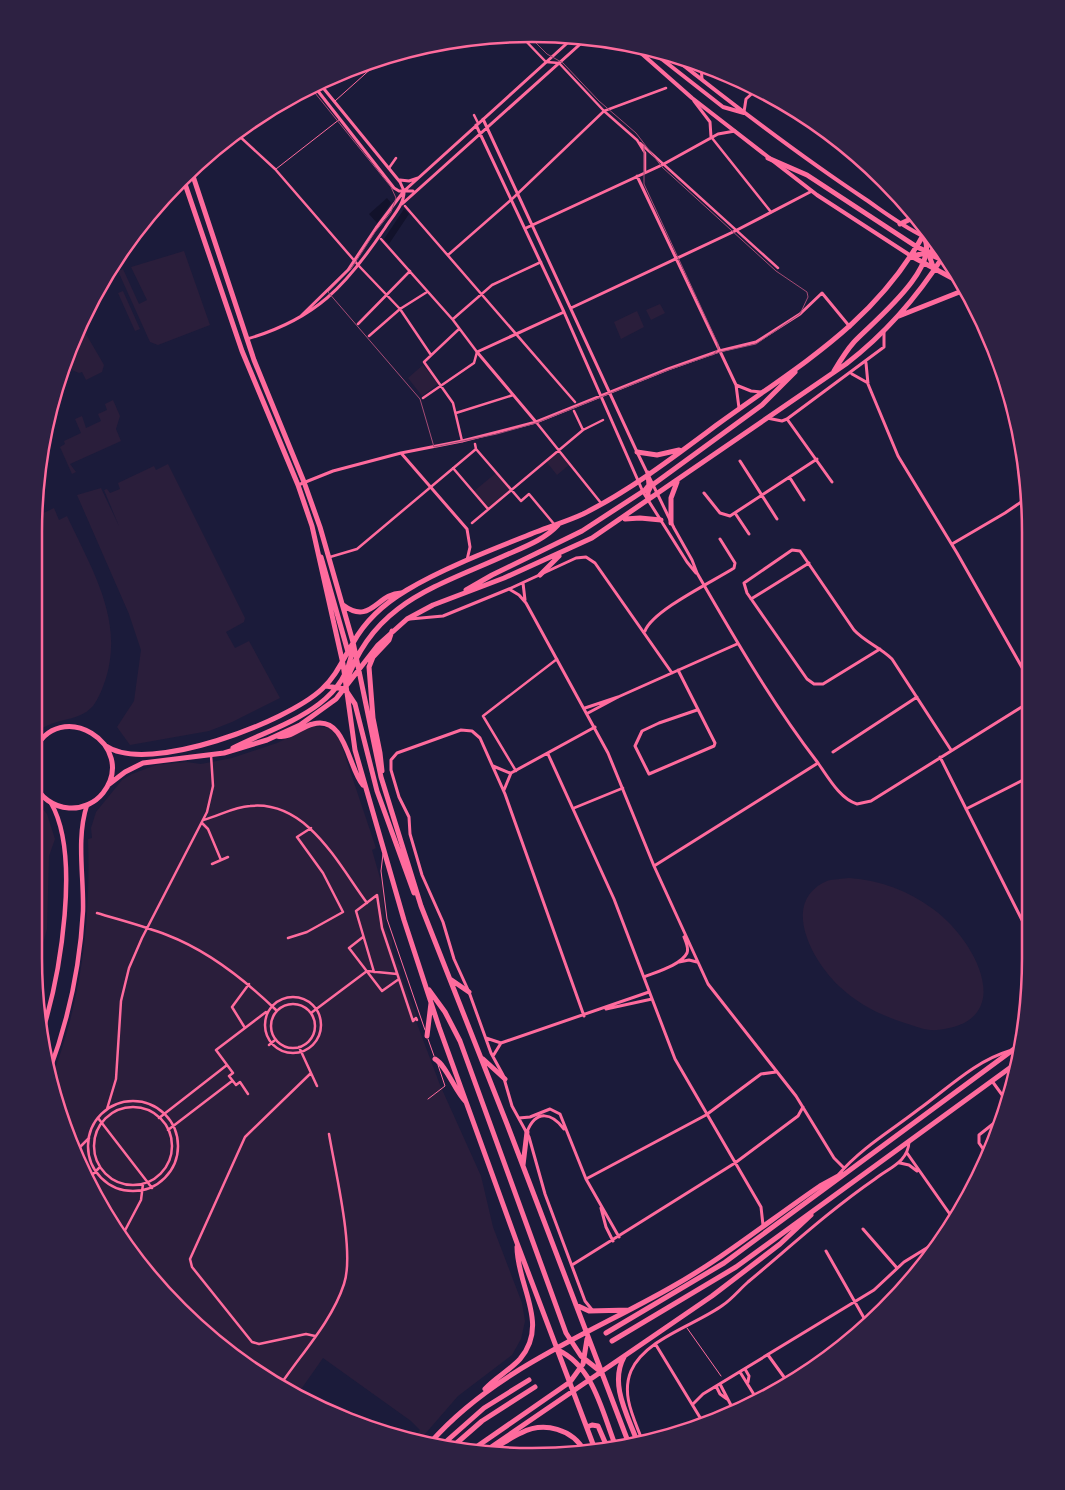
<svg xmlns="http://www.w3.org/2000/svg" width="1065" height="1490" font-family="'Noto Sans',sans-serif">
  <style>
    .green { fill: #2a1e3b }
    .water { fill: #12122b }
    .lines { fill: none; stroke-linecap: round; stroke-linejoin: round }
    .service { stroke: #ff6b9d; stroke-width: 1 }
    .pedestrian { stroke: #ff6b9d; stroke-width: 2.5 }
    .minor { stroke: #ff6b9d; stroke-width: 3 }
    .tertiary { stroke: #ff6b9d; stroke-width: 4 }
    .secondary { stroke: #ff6b9d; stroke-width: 4.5 }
    .primary { stroke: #ff6b9d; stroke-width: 5 }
    .tram { stroke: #a44b75; stroke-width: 1 }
    .rim { fill: none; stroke: #ff6b9d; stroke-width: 2.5 }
  </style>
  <rect width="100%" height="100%" fill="#1b1b3a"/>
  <!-- green -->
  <path class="green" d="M184,251L210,325L158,345L150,342L118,271L123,269L139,304L147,300L131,267Z
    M123,291L140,329L135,331L118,293Z
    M660,304L665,313L651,320L646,310Z
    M637,311L644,327L621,339L614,322Z
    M86,334L104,365L102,372L86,380L82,372L79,373L72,370L68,355L72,341Z
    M423,365L438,384L422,396L408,378Z
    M113,400L120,416L116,429L121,441L70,464L76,472L72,474L60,447L65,444L64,441L81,433L75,419L82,416L86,428L101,421L98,414L107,410L105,404Z
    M558,450L570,464L557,475L545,460Z
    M168,464L245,618L244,622L226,632L235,648L249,641L280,698L232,722L209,731L130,745L117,727L134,701L141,650L129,614L77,495L101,488L119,526L104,490L107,489L110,493L120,489L118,483L154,466L156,470Z
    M496,473L511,489L488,509L473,492Z
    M54,508L59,520L67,516C91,568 124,619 106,678C103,687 99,698 93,706C77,724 50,716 34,736V532L35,517Z
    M313,726L330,728L339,738L376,848L372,850L382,885L385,927L392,940V948L397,963L401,967L400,973L418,1019L416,1021L440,1085L481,1176L493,1227L522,1303L525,1321L521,1339L512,1355L458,1396L419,1441L415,1440L420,1430L411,1421L323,1358L297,1395L203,1332L118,1234L72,1149L51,1087L50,1082C81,1004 91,923 88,839L92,838L91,828L96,812L122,780L132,774L156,765L186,762L201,764L232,758L277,743Z
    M34,799L47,814L55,839L49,856L47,929L35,971Z
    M849,878C881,880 908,891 933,909C975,939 1020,1022 937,1030C927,1031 917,1027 908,1024C882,1016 859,1005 839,986C813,962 779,902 827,881C833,879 843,879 849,878Z"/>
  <!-- water -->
  <path class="water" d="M387,198L391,203L377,223L369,214Z
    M404,209L409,214L389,244L384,239Z"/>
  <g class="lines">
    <!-- service -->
    <path class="service" d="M335,101L384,57
      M276,169L340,119
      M383,854L381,871L387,919L425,1030
      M428,1039L434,1056
      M428,1099L445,1086L438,1065
      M687,1328L721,1376"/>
    <!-- pedestrian -->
    <path class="pedestrian" d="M521,36L546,62L559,63L604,111L637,140L645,153V172
      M474,115L478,123
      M237,134L275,169L359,266L400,309L431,355
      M712,138L771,212
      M640,143L778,268
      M389,168L396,158
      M405,206L575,402
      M381,239L453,320L477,352L474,363L423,398
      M448,255L512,199L604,111L666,88
      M453,319L492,285L541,262
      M358,324L410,271
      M459,329L424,362L453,403L462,441
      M369,336L400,309L427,292
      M574,411L583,430
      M456,413L513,395
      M536,422L601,503
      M475,444L476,449L521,501L529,494L554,524
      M453,468L488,509
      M472,523L583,430L603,420
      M330,557L357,549L476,449
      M516,771L483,716L557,659
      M574,808L623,788
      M203,820C219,816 233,807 250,806C307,800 338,864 367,903
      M202,823L208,829L221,860
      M212,864L228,857
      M97,913C120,920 144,926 167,935C209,951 244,979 276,1010
      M363,937L349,948L382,991L399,979
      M288,938L307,932L343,912L323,873L297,837L311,828
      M374,972L356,911L377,895L382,928L413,1021L416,1018L417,1020
      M265 1025a28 28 0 1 1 56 0a28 28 0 1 1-56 0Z
      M271 1026a22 22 0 1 1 44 0a22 22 0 1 1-44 0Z
      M311,1013L367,971L397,974
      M245,1028L232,1007L249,984
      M269,1045L275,1040
      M299,1047L317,1086
      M311,1073L245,1137L190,1259L192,1267L252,1342L259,1344L306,1334L315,1336
      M248,1094L240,1082L236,1085L229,1076L233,1073L216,1050L266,1012L267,1014
      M88 1146a45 45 0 1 1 90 0a45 45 0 1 1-90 0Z
      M94 1146a39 39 0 1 1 78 0a39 39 0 1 1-78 0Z
      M107,1109L116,1079L121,1001L129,968L142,938L207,812L213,786L211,755
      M98,1118L152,1188
      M159,1118L227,1065
      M168,1130L232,1081
      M74,1153L89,1138
      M88,1179L100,1167
      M121,1238L141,1200L143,1184
      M281,1384C302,1353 332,1321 344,1284C355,1252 335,1170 329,1134"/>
    <!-- minor -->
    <path class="minor" d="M685,66L695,63
      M701,66L702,79
      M320,84L400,182L404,191
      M314,86L394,188L399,191H413
      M694,101L710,122L711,137
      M744,112L746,99L758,88
      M483,119L637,452L674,528L692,560L697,573C735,639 772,703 818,763C828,777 840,799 857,804L871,801L1028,703
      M476,125L564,312L643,492L687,562L696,573
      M637,176L736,385L739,408
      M400,180L409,181L418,178
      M404,191L575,36
      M402,204L587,38
      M526,228L662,165L718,134L735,131
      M571,308L735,231L812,191
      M247,339C316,319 346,286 385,228C391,218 405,204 404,191L376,228L348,270L301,316
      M866,363L868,384L898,456L957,553L1028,678
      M852,374L868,383
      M736,385L751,391L761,392
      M767,418L782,421L787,419L884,347V331
      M787,419L832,482
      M536,422L477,352L564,312
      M401,453L467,529L470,547L467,560
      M740,461L777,519
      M790,478L804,500
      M298,485L333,471L401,453L462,441L536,422L668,369L719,351L756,342L800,314L822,293L850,327
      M704,493L720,513L730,516L817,459
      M735,513L749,534
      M952,544L1005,513L1027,498
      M523,583L525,600
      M509,589L519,595L526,603L608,753L654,866L708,984L796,1096L834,1158L844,1168
      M751,599L809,563
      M410,619L443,616L509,589L576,558L586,557L595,563L672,673
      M645,631C653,610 714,581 734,568L735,563L720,539
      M880,649L823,684H814L807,679L747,593L744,583L792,550L800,551L854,630C865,642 880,647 892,659L951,750
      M678,670L715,743L714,746L649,774L635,746L642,731L659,723L697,710
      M585,708L618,697
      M588,713L618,697L737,644
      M833,752L917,697
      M548,754L614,899L675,1059L761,1207L763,1225
      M940,757L1030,936
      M493,766L510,773
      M504,790L511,773L595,727
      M966,809L1029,777
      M654,866L818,763
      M679,962L689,960L697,962
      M644,977C656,972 681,965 687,953C689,948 686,942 684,937
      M606,1009L652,999
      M584,1016L505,794L480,738L472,731L461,730L397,753L391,760V770L399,797L409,817L410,834L422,875L443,922L454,959L469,992L491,1053L503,1075L512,1106L529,1137L545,1194L585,1301L593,1311
      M486,1038L501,1043L649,992
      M493,1056L501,1043
      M992,1081L1008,1103
      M519,1118L530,1117L550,1109L560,1114L586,1179L619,1237
      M527,1132C536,1109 552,1113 564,1129
      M907,1153L954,1220
      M988,1156L979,1143V1135L1003,1116
      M900,1163L909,1165L917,1171
      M839,1174C861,1148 892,1130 919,1109C947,1089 975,1061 1009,1051
      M586,1179L706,1115L761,1074L776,1072
      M601,1208L606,1227L613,1241
      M863,1229L897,1268
      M826,1251L868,1325
      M572,1265L735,1163L798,1116L803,1107
      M656,1345L704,1424
      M768,1355L789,1384
      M745,1369L749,1376L748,1382
      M740,1372L758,1401
      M720,1384L735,1413
      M716,1386L720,1394L727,1399
      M693,1404L703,1394L874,1290L904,1262L943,1238
      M642,1440C634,1418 621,1395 631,1371C646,1338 696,1325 723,1305C732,1299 739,1290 748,1282C790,1247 830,1210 875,1179C889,1168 908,1162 909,1142"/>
    <!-- tertiary -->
    <path class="tertiary" d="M633,46L692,98L817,195L911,256
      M649,49L723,107L744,113
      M668,53C732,104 797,154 865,199C884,212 902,226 923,236"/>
    <!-- secondary -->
    <path class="secondary" d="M43,1030C60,974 81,855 51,803
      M49,1072C68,1021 80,966 83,911C84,877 76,838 87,805"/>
    <!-- primary -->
    <path class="primary" d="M768,158L807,175L917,247L928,252H942
      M191,170L254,360L304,482L320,527L353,642L381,777L421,906L507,1124L629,1444
      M183,178L242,351L298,485L312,526L343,664L355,750L404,920L439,1027L517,1243L596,1452
      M900,224L917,216
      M911,256L965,285
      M912,256L926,253L950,263
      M934,269L930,258L935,242
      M899,316L967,289
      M834,371C840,361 846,351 854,342C873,322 943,266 923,236
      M637,452L657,455L679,450
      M648,500V492L651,486L762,405L795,372
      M625,519L640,518L661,520
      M671,523V498L677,482
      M321,557L348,652
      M540,575L559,556
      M466,590L492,575L582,531L645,490L649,485L648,473
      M343,605C371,626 377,593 401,593
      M346,683C373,602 436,587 506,555C524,547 544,540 558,525
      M326,686L345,689L355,704L377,791L414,893
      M277,736C291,739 300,727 313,724C346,715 348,768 363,785
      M106,746C148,775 287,722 322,689C337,675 343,659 353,643C365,621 385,603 407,590C443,568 496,548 536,532C551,526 568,521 583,514C631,490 675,456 718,424C799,365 877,322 926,230
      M233,748C278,725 344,709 352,651
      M382,771L380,753L373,718L369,667L373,657L389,640L392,631
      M34,783C40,797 53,807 69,808C82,809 95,803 103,793C140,745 58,695 34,752
      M108,785L125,772L143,763L224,753L267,740L300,725L336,699L378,645L407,619L433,605L504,578L592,538L846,364C885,334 918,296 944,255
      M450,979L469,992
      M429,990L445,1012L460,1041L566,1333L581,1356L601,1372
      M427,1036L431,1003
      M435,1059C447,1066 454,1090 466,1102
      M483,1059L505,1079
      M523,1165L527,1132
      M576,1305L589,1311L629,1310
      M606,1333L724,1263L1021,1044
      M612,1341L736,1267L1018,1062
      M558,1350C594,1367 602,1412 616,1447
      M624,1357C609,1384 628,1416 637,1441
      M485,1389C495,1378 510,1370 520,1359C550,1324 517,1286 517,1247
      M587,1427L592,1425L598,1426L608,1449
      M430,1443C494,1370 587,1335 670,1288C722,1259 770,1220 820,1186L842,1174
      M441,1446L484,1408L529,1380
      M451,1448L482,1421L535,1387
      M469,1452L570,1382L583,1364L587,1339
      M484,1452L712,1296L780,1244L811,1215
      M487,1452C499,1447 509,1438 521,1433C544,1421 573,1429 585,1452"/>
    <!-- tram -->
    <path class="tram" d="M311,88L391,187L396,198L391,212L375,232L351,269L328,292L420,399L434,447L497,434L536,423L668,370L720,352L756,344L800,314L808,297L807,292L776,271L662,167L636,133L599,101L563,63L547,54L529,36
      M644,146V184L718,344V349L713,355"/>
  </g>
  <!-- crop -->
  <path d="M0 0H1065V1490H0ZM532 42H532A490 490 0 0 1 1022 532V958A490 490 0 0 1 532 1448H532A490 490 0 0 1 42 958V532A490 490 0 0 1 532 42Z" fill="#2d2142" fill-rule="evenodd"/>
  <path class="rim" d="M532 42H532A490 490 0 0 1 1022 532V958A490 490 0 0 1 532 1448H532A490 490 0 0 1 42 958V532A490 490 0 0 1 532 42Z"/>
</svg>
